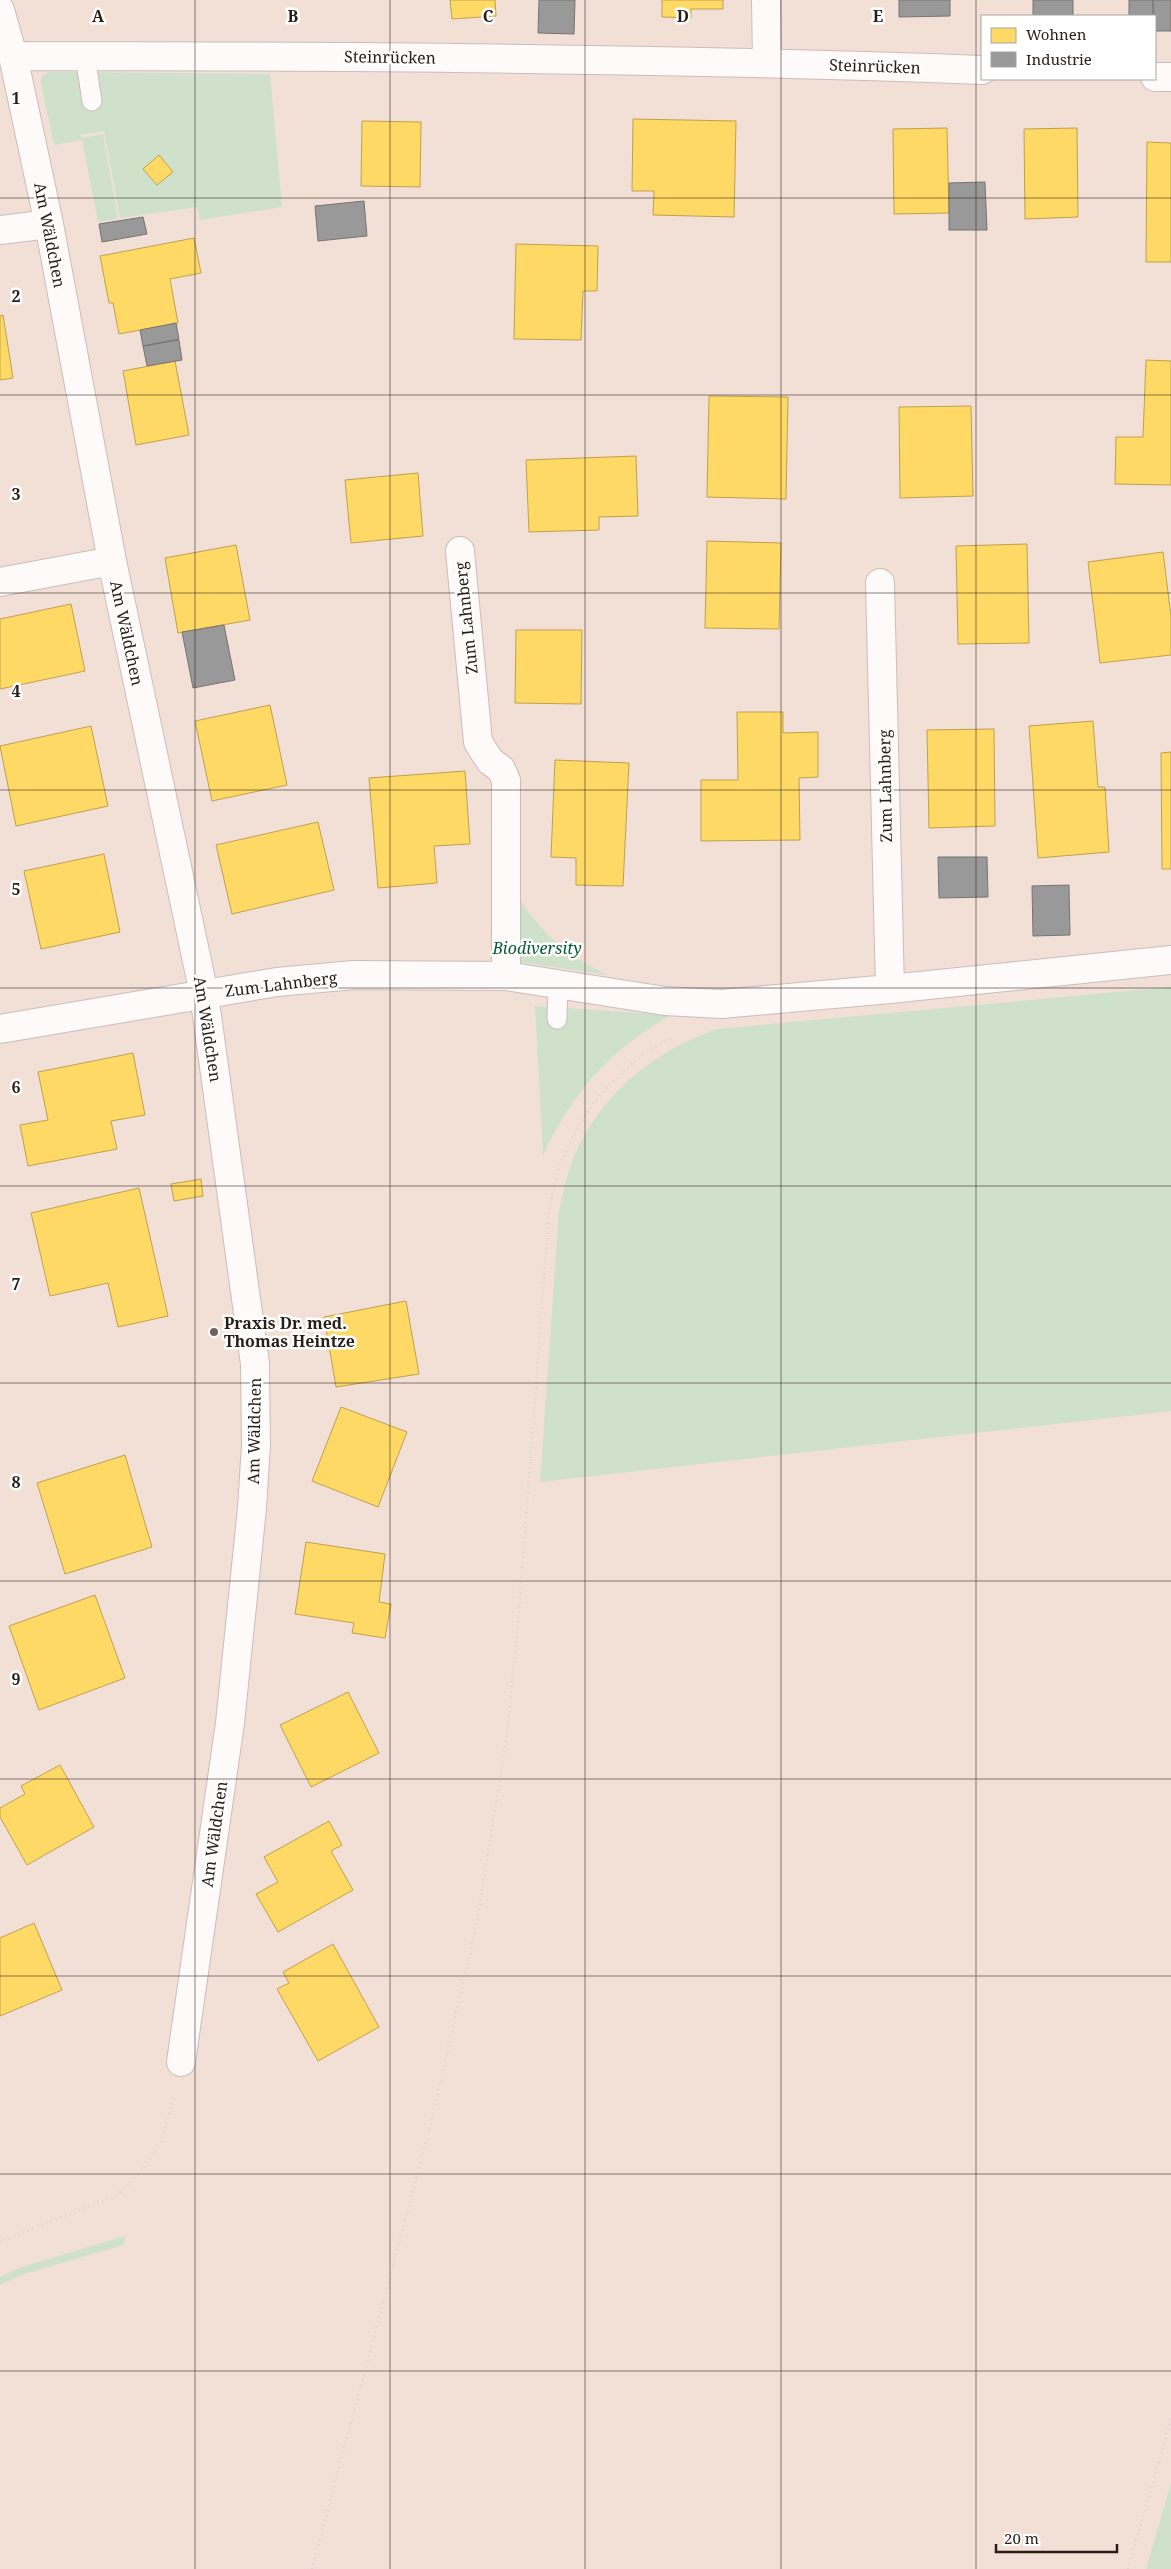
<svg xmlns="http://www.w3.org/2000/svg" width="1171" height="2569" font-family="'Noto Serif',serif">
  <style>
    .green { fill: #cfe1ca }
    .homes { fill: #ffd966; stroke: #bea14e }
    .industry { fill: #999; stroke: #777472 }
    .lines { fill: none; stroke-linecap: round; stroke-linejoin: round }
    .service-casing { stroke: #cbbdb6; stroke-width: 21 }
    .minor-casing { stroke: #cbbdb6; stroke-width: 30 }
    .path { stroke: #dad5d3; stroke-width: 3; stroke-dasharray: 1 4; stroke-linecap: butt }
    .service { stroke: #fdfaf9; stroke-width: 19 }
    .minor { stroke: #fdfaf9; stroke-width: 28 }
    .grid { fill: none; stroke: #281d17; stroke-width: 1; stroke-opacity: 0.55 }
    .poi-dot { fill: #6f615a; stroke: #fff; stroke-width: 2 }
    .labels { text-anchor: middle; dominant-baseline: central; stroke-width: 5; stroke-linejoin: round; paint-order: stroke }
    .street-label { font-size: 16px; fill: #281d17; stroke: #fff }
    .park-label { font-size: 16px; font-style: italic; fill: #045b30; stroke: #fff }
    .poi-label { font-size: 16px; font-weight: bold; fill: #281d17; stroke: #fff; text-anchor: start }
    .grid-label { font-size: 16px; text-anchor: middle; font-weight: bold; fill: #281d17; stroke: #fff; stroke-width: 5; stroke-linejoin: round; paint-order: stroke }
  </style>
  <rect width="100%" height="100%" fill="#f2e0d7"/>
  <!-- green -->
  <path class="green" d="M49,72L270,74L282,207L200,220L197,207L120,218L104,131L80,135L81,138L103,134L118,219L98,222L82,140L54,145L41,83L42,76Z
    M520,900C542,934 571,958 608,975L519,962Z
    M1171,987V1411L540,1482L559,1211C564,1190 568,1168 578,1148C605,1090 657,1050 717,1029Z
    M535,1006L671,1015C610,1050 572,1092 543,1156Z
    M125,2236L124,2245L24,2274L0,2285V2277L21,2267Z
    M1171,2483V2569H1146Z"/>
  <!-- homes -->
  <path class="homes" d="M450,0H495L496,16L452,19Z
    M662,0H723V9H691V18L662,17Z
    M633,119L736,121L734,217L653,215L654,191H632Z
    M362,121L421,122L420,187L361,186Z
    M947,128L949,213L894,214L893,129Z
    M1077,128L1078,217L1025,219L1024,129Z
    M1147,142L1171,143V262H1146Z
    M159,155L173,172L157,185L143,169Z
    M194,238L201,273L170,279L178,323L119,334L113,303H109L100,256Z
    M516,244L598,246L597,291H583L581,340L514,339Z
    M3,315L13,378L0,380V316Z
    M1146,360L1171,361V485L1115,484L1116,437H1143Z
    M175,361L189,435L136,445L123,371Z
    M709,396L788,397L786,499L707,497Z
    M971,406L973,496L900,498L899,407Z
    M636,456L638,516L599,517V530L529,532L526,460Z
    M418,473L423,536L351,543L345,480Z
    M707,541L781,543L779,629L705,628Z
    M1027,544L1029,643L958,644L956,546Z
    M236,545L250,620L178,633L165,558Z
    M1163,552L1171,617V655L1100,663L1088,562Z
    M71,604L85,671L0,689V619Z
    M516,630H582L581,704L515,703Z
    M270,705L287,785L212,801L195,721Z
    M737,712H783V733L818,732V777L799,778L800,840L701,841V780H738Z
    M1093,721L1098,787H1105L1109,852L1038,858L1029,726Z
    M91,726L108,806L16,826L0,746Z
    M994,729L995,826L929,828L927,730Z
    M1171,752V869H1162L1161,753Z
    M555,760L629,763L623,886L576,885V858L551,857Z
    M465,771L470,844L434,846L437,883L378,888L369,778Z
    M318,822L334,890L232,914L216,845Z
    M104,854L120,932L41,949L24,871Z
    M133,1053L145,1115L111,1121L117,1149L28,1166L20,1125L48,1120L38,1072Z
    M201,1179L203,1196L174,1201L171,1184Z
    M139,1188L168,1316L118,1327L108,1283L50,1296L31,1213Z
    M406,1301L419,1374L336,1387L324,1317Z
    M341,1407L407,1432L378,1507L312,1481Z
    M125,1455L152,1547L65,1574L37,1483Z
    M306,1542L385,1554L379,1602L391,1604L385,1638L352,1633L354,1623L295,1614Z
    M95,1595L125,1678L39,1710L9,1626Z
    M348,1692L379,1753L311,1787L280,1725Z
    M60,1765L94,1827L27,1865L0,1817V1808L25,1794L21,1786Z
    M329,1821L342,1845L331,1851L353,1890L278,1932L256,1894L278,1882L264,1857Z
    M34,1923L62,1990L0,2016V1938Z
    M333,1944L379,2027L318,2061L277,1989L289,1983L283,1972Z"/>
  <!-- industry -->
  <path class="industry" d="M539,0H575L574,34L538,33Z
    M899,0H950V16L899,17Z
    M1033,0H1073V16H1033Z
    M1129,0H1153V16H1129Z
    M1153,0H1171V31H1155Z
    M985,182L987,230H949V183Z
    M364,201L367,236L318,241L315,206Z
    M143,217L147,234L102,242L99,224Z
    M176,323L179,339L143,346L140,330Z
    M179,340L182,360L147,366L143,346Z
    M224,625L235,680L193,688L182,632Z
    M938,857H987L988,897L939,898Z
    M1069,885L1070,935L1033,936L1032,886Z"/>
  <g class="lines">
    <defs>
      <path id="service" d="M85,56L92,101
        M557,1019L558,982"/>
      <path id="minor" d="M766,0L767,62
        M0,10L13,56L49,224L112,561L204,994L255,1364L256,1445L252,1508L230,1723L181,2062
        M13,56C336,56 659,58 982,70
        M1155,77H1171
        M0,230L49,224
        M460,551L478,742L490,761L501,769L506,780V976
        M0,582L112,561
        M880,583L890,989
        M0,1029L277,982L354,975L506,976L665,1001L721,1004L890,989L1171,960"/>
    </defs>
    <!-- service casing -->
    <use href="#service" class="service-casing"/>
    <!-- minor casing -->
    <use href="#minor" class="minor-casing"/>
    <!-- path -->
    <path class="path" d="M245,91L246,98
      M0,2242L117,2195L134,2180L162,2141L174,2095
      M312,2569L431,2123L477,1922L507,1734L519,1612L549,1210C553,1195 555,1179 560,1165C579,1112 621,1063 671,1038
      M1128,2569L1171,2419"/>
    <!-- service -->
    <use href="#service" class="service"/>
    <!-- minor -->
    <use href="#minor" class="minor"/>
  </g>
  <!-- grid -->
  <path class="grid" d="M195,0V2569M390,0V2569M585,0V2569M781,0V2569M976,0V2569M0,198H1171M0,395H1171M0,593H1171M0,790H1171M0,988H1171M0,1186H1171M0,1383H1171M0,1581H1171M0,1779H1171M0,1976H1171M0,2174H1171M0,2371H1171"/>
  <!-- markers -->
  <circle class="poi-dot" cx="214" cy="1332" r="5"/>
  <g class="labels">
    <!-- street labels -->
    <g class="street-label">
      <text transform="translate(390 57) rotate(1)">Steinrücken</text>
      <text transform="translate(875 66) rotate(2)">Steinrücken</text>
      <text transform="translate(50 235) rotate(79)">Am Wäldchen</text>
      <text transform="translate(466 618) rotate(-96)">Zum Lahnberg</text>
      <text transform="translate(127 633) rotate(78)">Am Wäldchen</text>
      <text transform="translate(885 786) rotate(-91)">Zum Lahnberg</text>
      <text transform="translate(281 984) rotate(-7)">Zum Lahnberg</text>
      <text transform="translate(208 1029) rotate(81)">Am Wäldchen</text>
      <text transform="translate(254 1431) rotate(-89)">Am Wäldchen</text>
      <text transform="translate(214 1834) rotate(-82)">Am Wäldchen</text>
    </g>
    <!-- park labels -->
    <g class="park-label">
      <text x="537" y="948">Biodiversity</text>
    </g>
    <!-- poi labels -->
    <g class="poi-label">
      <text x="224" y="1323">Praxis Dr. med.<tspan x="224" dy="18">Thomas Heintze</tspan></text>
    </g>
  </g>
  <g class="grid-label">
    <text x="98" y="22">A</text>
    <text x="293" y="22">B</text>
    <text x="488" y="22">C</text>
    <text x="683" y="22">D</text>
    <text x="878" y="22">E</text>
    <text x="16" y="104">1</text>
    <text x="16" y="302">2</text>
    <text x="16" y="500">3</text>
    <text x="16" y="697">4</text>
    <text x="16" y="895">5</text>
    <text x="16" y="1093">6</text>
    <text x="16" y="1290">7</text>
    <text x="16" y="1488">8</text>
    <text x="16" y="1685">9</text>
  </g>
  <!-- legend -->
  <rect x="981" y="15" width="175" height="65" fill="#ffffff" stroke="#a9a5a2"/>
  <rect x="991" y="28" width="25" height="15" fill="#ffd966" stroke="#a9a5a2"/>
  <text x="1026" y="40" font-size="15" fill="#281d17">Wohnen</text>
  <rect x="991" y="52" width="25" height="15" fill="#999999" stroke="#a9a5a2"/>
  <text x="1026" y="65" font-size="15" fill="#281d17">Industrie</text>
  <!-- scale -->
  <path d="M996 2544v8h121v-8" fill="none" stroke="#281d17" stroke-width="2.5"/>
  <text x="1004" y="2544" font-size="15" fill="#281d17" stroke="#ffffff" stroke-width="4" paint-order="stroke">20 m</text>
</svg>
